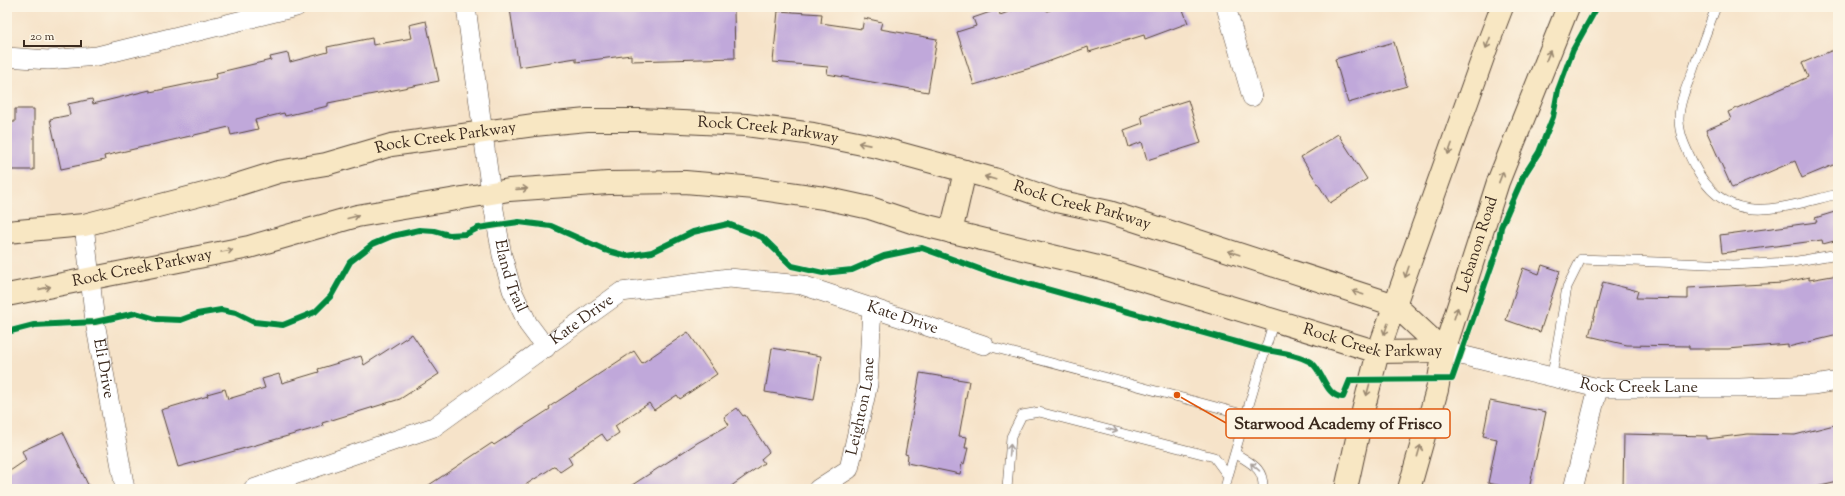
<svg xmlns="http://www.w3.org/2000/svg" width="1845" height="496" font-family="'Sorts Mill Goudy',serif">
  <style>
    .building { fill: #c0a8da }
    .lines { fill: none; stroke-linecap: round; stroke-linejoin: round }
    .lane-casing { stroke: #574638; stroke-width: 10 }
    .street-casing { stroke: #574638; stroke-width: 20 }
    .secondary-casing { stroke: #574638; stroke-width: 24 }
    .lane { stroke: #fff; stroke-width: 9 }
    .street { stroke: #fff; stroke-width: 19 }
    .secondary { stroke: #f8e7c3; stroke-width: 22 }
    .cycleway-casing { stroke: #fcf5e5; stroke-width: 8 }
    .cycleway { stroke: #00873e; stroke-width: 6 }
    .oneway { stroke: #9a8870 }
    .oneway2 { stroke: #a79f9a }
    .labels { text-anchor: middle; dominant-baseline: central; stroke-width: 3; stroke-linejoin: round; paint-order: stroke }
    .street-label { font-size: 16px; fill: #3b2a1e; stroke: #fcf5e5 }
    .leader { fill: none; stroke: #df570d; stroke-width: 1.5 }
    .callout-dot { fill: #df570d; stroke: #fcf5e5; stroke-width: 1.5 }
    .callout { fill: #fcf5e5; stroke: #df570d; stroke-width: 1.5 }
    .callout-label { font-size: 17px; text-anchor: middle; font-weight: bold; fill: #3b2a1e }
  </style>
  <rect width="100%" height="100%" fill="#fcf5e5"/>
  <filter id="ink" filterUnits="userSpaceOnUse"><feTurbulence type="fractalNoise" baseFrequency=".025" numOctaves="2"/><feDisplacementMap in="SourceGraphic" scale="8" xChannelSelector="R" yChannelSelector="G"/><feConvolveMatrix kernelMatrix="1 2 1 2 8 2 1 2 1" color-interpolation-filters="sRGB"/></filter>
  <filter id="wash" filterUnits="userSpaceOnUse"><feTurbulence type="fractalNoise" baseFrequency=".012" numOctaves="4" result="noise"/><feDisplacementMap in="SourceGraphic" scale="16" xChannelSelector="R" yChannelSelector="G"/><feGaussianBlur stdDeviation="0.9" result="paint"/><feColorMatrix in="noise" values="0 0 0 0 0 0 0 0 0 0 0 0 0 0 0 0 0 1.4 0 .05"/><feComposite in="paint" operator="in"/></filter>
  <g filter="url(#wash)">
    <rect width="100%" height="100%" fill="#f6e3c9"/>
    <g id="blocks">
      <!-- building -->
      <path class="building" d="M520,7H592V10L611,7H727V10H734L735,58L631,61V55L576,62V58L519,67L510,9Z
        M1022,7H1045L1047,11L1059,7H1182L1188,23L1145,39L1144,35L1089,52L1088,47L1034,67L974,85L957,32L976,26L973,18L999,9L1000,15Z
        M778,11L822,14L821,23L862,29L864,18L882,22L880,29L937,39L928,92L827,74L828,67L773,62Z
        M426,21L439,81L328,103V106L285,116L284,113L255,120L258,129L231,135L229,127L104,156L105,160L61,169L50,119L70,115L68,104L92,99L93,104L150,90V92L217,78L216,73L271,60L270,57L288,53L290,62L328,52L327,47L372,38L373,45L412,38L409,25Z
        M1394,42L1407,86L1348,103L1335,59Z
        M1838,48V163L1802,178L1795,161L1732,188L1706,130L1731,119L1728,112L1808,77L1802,63Z
        M1188,100L1201,143L1147,160L1142,142L1129,147L1124,130L1143,123L1141,115Z
        M15,109H34V170H7V122H15Z
        M1338,134L1367,179L1330,203L1301,157Z
        M1838,211V240L1823,244L1822,240L1722,253L1720,235L1817,222L1815,218Z
        M1542,265L1560,271L1540,332L1506,320L1523,268L1539,274Z
        M1838,275V335L1788,347V344L1728,349H1689V346L1627,345L1589,336L1603,282L1638,291L1636,298L1688,299V288L1783,283L1809,277V280Z
        M688,332L717,374L680,399L677,395L654,410L649,403L615,426L619,433L607,441L602,434L568,457L572,464L560,472L555,466L519,489H423L492,443L494,445L550,409L549,407L634,351L642,363Z
        M412,334L439,374L400,399L322,423L323,426L178,467L161,410L208,396L207,394L225,389L228,399L265,388L262,379L279,374L282,383L319,372L318,369L361,356L364,365Z
        M772,348L821,356L814,400L765,392Z
        M920,373L969,381L959,436L967,437L965,448H968L964,464L962,463L960,474L907,463L908,455L905,454Z
        M1490,401L1546,412L1529,489H1516L1488,483L1497,439L1483,436Z
        M737,408L743,416L745,415L769,452L761,459L764,463L727,489H626L697,443L729,425L724,417Z
        M1838,424V482L1816,487L1755,486L1756,489H1623L1624,434L1707,436V439L1748,434L1795,435Z
        M63,432L90,489H7V473L26,460L22,451Z"/>
    </g>
  </g>
  <g filter="url(#ink)">
    <use href="#blocks" fill-opacity="0" stroke="#574638" stroke-width="1"/>
    <g class="lines">
      <defs>
        <path id="lane" d="M1716,7C1708,28 1700,49 1693,70C1687,85 1679,103 1679,119C1679,136 1687,150 1694,165C1727,231 1781,207 1838,194
          M984,345L1246,415
          M1552,375L1567,287L1581,259L1733,265L1792,262L1838,254
          M1235,453C1251,464 1264,467 1263,489
          M1228,476L1274,320
          M1007,489L1011,437L1022,415L1039,412L1214,457L1228,476L1225,489"/>
        <g id="street">
          <path id="s1" d="M466,7L491,193L502,255L512,290L528,324L546,348"/>
          <path d="M1226,7L1252,97"/>
          <path d="M7,57L48,60L97,56L296,7"/>
          <path id="s2" d="M84,225L95,322L125,489"/>
          <path id="s3" d="M1444,351L1598,388H1740L1814,385L1838,381"/>
          <path id="s4" d="M253,489L434,427L621,292L729,278L802,285L984,345"/>
          <path id="s5" d="M818,489L849,469L868,384L872,307"/>
          <path d="M1573,489L1598,388"/>
        </g>
        <g id="secondary">
          <path id="s6" d="M7,232L84,225L227,188L278,172L326,164L391,145L534,125L587,120H639L746,125L813,134L877,147L994,179L1057,201L1109,212L1395,305L1444,351"/>
          <path d="M951,232L965,171"/>
          <path id="s7" d="M7,295L249,247L357,216L509,190L608,183L685,182L755,188L824,198L870,208L915,223L1102,268L1378,352L1444,351"/>
          <path d="M1346,489L1363,411L1378,352L1487,46L1502,7"/>
          <path id="s8" d="M1409,489L1437,390L1444,351L1498,182L1568,7"/>
        </g>
      </defs>
      <!-- lane casing -->
      <use href="#lane" class="lane-casing"/>
      <!-- street casing -->
      <use href="#street" class="street-casing"/>
      <!-- secondary casing -->
      <use href="#secondary" class="secondary-casing"/>
      <!-- lane -->
      <use href="#lane" class="lane"/>
      <!-- street -->
      <use href="#street" class="street"/>
      <!-- secondary -->
      <use href="#secondary" class="secondary"/>
      <defs>
        <path id="cycleway" d="M7,332L34,325L95,322L136,313L156,319L181,320L197,314L221,310L236,313L254,322L283,325L315,312L331,296L350,262L373,244L392,236L419,230L434,231L449,235L466,234L478,228L519,222L551,226L605,250L627,256L652,252L693,232L728,224L762,237L792,266L823,273L852,270L884,256L922,248L993,274L1265,350C1279,352 1302,355 1313,364C1323,373 1327,398 1343,397L1350,380L1452,379L1498,247L1501,227L1523,177L1539,152L1553,117L1558,90L1573,50L1597,7"/>
      </defs>
      <!-- cycleway casing -->
      <use href="#cycleway" class="cycleway-casing"/>
      <!-- cycleway -->
      <use href="#cycleway" class="cycleway"/>
    </g>
    <!-- one-way arrows -->
    <defs><path id="oneway-shaft" d="M-6 0H5M1.5-3L5.5 0L1.5 3" fill="none" stroke-width="1.6" stroke-linecap="round" stroke-linejoin="round"/></defs>
    <g class="oneway">
      <use href="#oneway-shaft" transform="translate(1488 43) rotate(111)"/>
      <use href="#oneway-shaft" transform="translate(1548 56) rotate(-68)"/>
      <use href="#oneway-shaft" transform="translate(864 144) rotate(-169)"/>
      <use href="#oneway-shaft" transform="translate(1450 149) rotate(110)"/>
      <use href="#oneway-shaft" transform="translate(1501 177) rotate(-69)"/>
      <use href="#oneway-shaft" transform="translate(990 178) rotate(-164)"/>
      <use href="#oneway-shaft" transform="translate(522 189) rotate(-4)"/>
      <use href="#oneway-shaft" transform="translate(353 217) rotate(-15)"/>
      <use href="#oneway-shaft" transform="translate(227 251) rotate(-10)"/>
      <use href="#oneway-shaft" transform="translate(1234 253) rotate(-162)"/>
      <use href="#oneway-shaft" transform="translate(1407 272) rotate(109)"/>
      <use href="#oneway-shaft" transform="translate(45 288) rotate(-13)"/>
      <use href="#oneway-shaft" transform="translate(1358 293) rotate(-162)"/>
      <use href="#oneway-shaft" transform="translate(1456 313) rotate(-72)"/>
      <use href="#oneway-shaft" transform="translate(1386 329) rotate(109)"/>
      <use href="#oneway-shaft" transform="translate(1368 390) rotate(105)"/>
      <use href="#oneway-shaft" transform="translate(1419 451) rotate(-74)"/>
    </g>
    <g class="oneway2">
      <use href="#oneway-shaft" transform="translate(1112 430) rotate(15)"/>
      <use href="#oneway-shaft" transform="translate(1010 450) rotate(-86)"/>
      <use href="#oneway-shaft" transform="translate(1255 467) rotate(-139)"/>
    </g>
  </g>
  <g class="labels">
    <!-- street labels -->
    <g class="street-label">
      <text stroke="none"><textPath href="#s6" startOffset="774">Rock Creek Parkway</textPath></text>
      <text stroke="none"><textPath href="#s6" startOffset="450">Rock Creek Parkway</textPath></text>
      <text stroke="none"><textPath href="#s6" startOffset="1098">Rock Creek Parkway</textPath></text>
      <text stroke="none"><textPath href="#s8" startOffset="254">Lebanon Road</textPath></text>
      <text stroke="none"><textPath href="#s7" startOffset="138">Rock Creek Parkway</textPath></text>
      <text stroke="none"><textPath href="#s1" startOffset="273">Eland Trail</textPath></text>
      <text stroke="none"><textPath href="#s4" startOffset="710">Kate Drive</textPath></text>
      <text stroke="none"><textPath href="#s4" startOffset="374">Kate Drive</textPath></text>
      <text stroke="none"><textPath href="#s7" startOffset="1398">Rock Creek Parkway</textPath></text>
      <text stroke="none"><textPath href="#s2" startOffset="145">Eli Drive</textPath></text>
      <text stroke="none"><textPath href="#s3" startOffset="199">Rock Creek Lane</textPath></text>
      <text stroke="none"><textPath href="#s5" startOffset="101">Leighton Lane</textPath></text>
    </g>
  </g>
  <!-- callouts -->
  <path class="leader" d="M1177 395L1226 423"/>
  <circle class="callout-dot" cx="1177" cy="395" r="4"/>
  <rect class="callout" x="1226" y="409" width="224" height="29" rx="4"/>
  <g class="callout-label">
    <text x="1338" y="429">Starwood Academy of Frisco</text>
  </g>
  <!-- margin -->
  <rect width="1845" height="496" fill="none" stroke="#fcf5e5" stroke-width="24"/>
  <!-- scale -->
  <path d="M24 40v6h57v-6" fill="none" stroke="#3b2a1e" stroke-width="2"/>
  <text x="30" y="40" font-size="12" fill="#3b2a1e" stroke="#fcf5e5" stroke-width="3" paint-order="stroke">20 m</text>
</svg>
